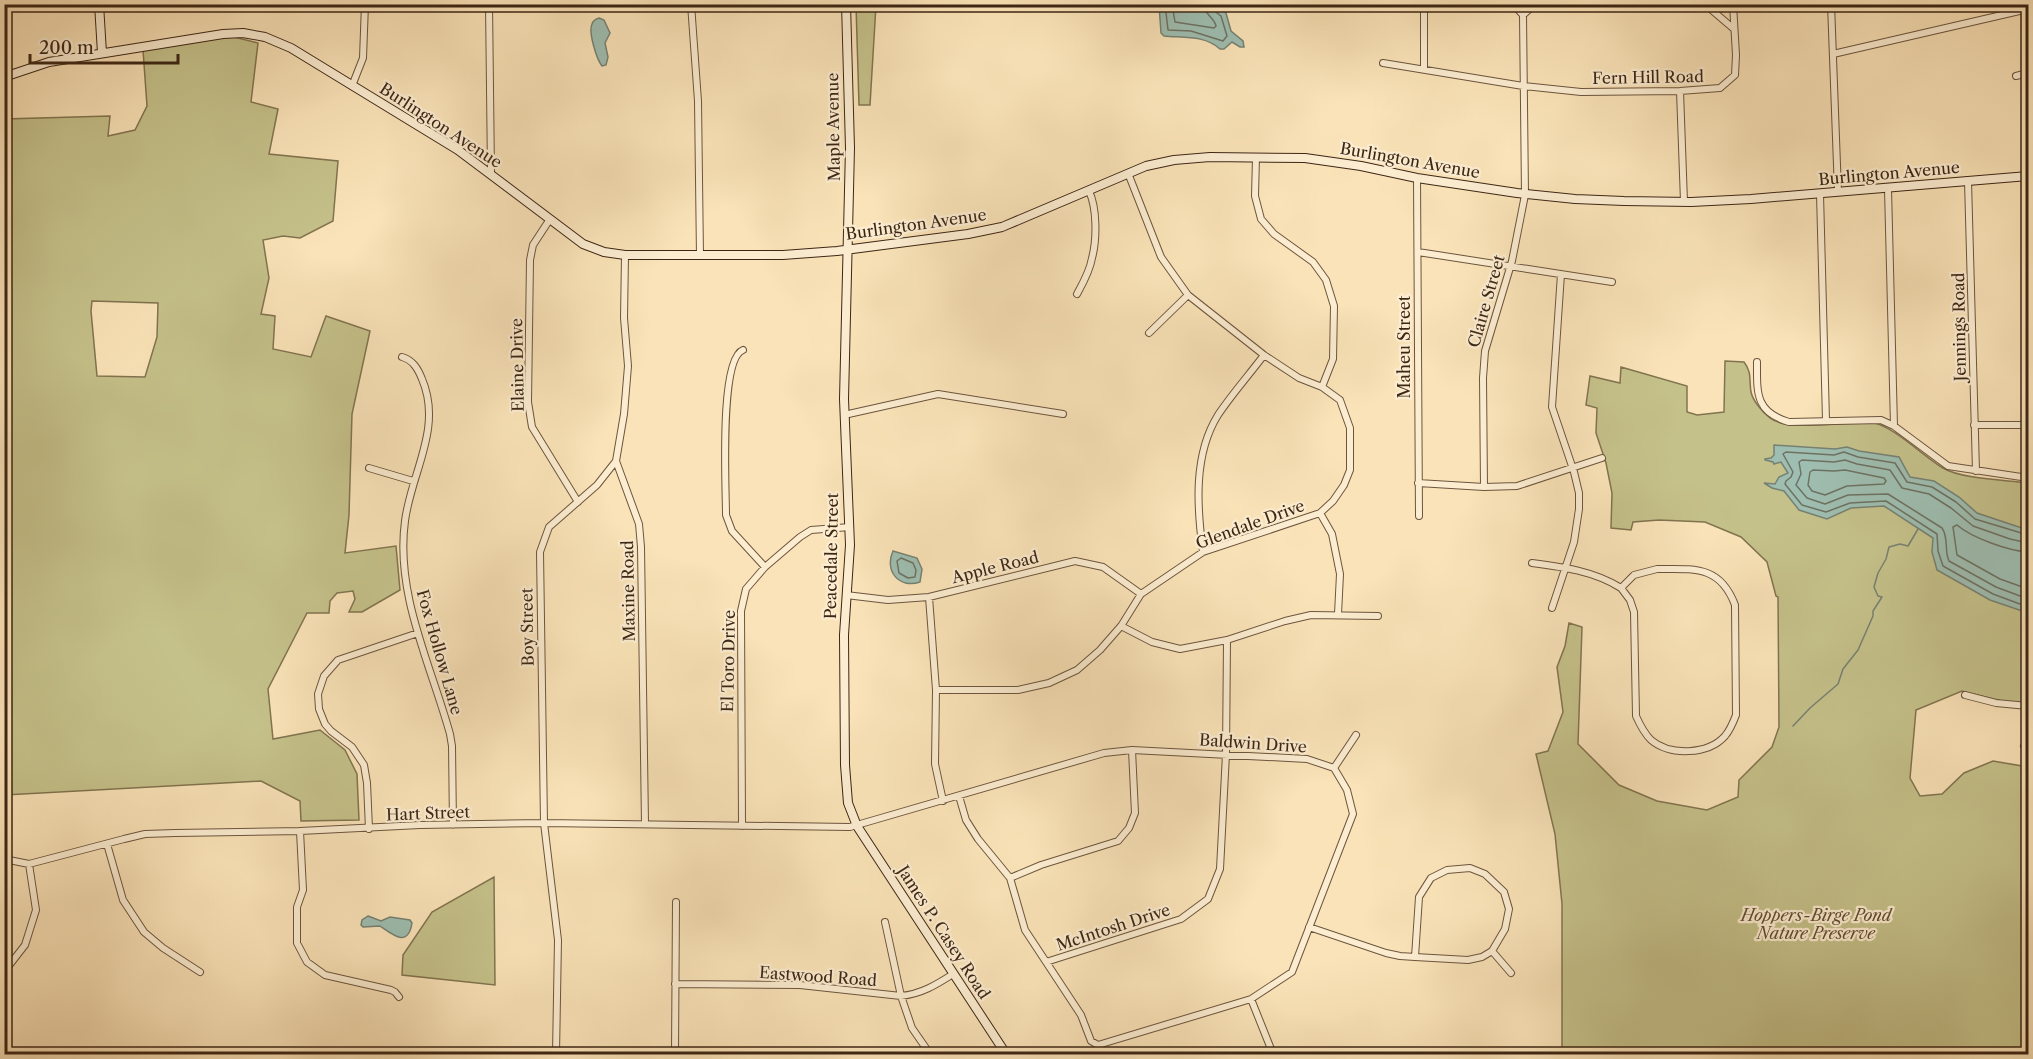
<svg xmlns="http://www.w3.org/2000/svg" width="2033" height="1059" font-family="'Libre Caslon Text',serif">
  <style>
    .green { fill: #c5c18a; stroke: #817450; stroke-width: 1.5; fill-rule: evenodd }
    .water { fill: #9ebeb1; stroke: #778173; stroke-width: 1.5 }
    .lines { fill: none; stroke-linecap: round; stroke-linejoin: round }
    .shore { stroke: #6e7263; stroke-width: 1.5 }
    .stream { stroke: #778173; stroke-width: 1.5 }
    .minor-casing { stroke: #6c553e; stroke-width: 8 }
    .secondary-casing { stroke: #3d2615; stroke-width: 10 }
    .minor { stroke: #fcedd1; stroke-width: 6 }
    .secondary { stroke: #fcedd1; stroke-width: 8 }
    .labels { text-anchor: middle; dominant-baseline: central; stroke-width: 4.5; stroke-linejoin: round; paint-order: stroke }
    .street-label { font-size: 16px; fill: #3d2615; stroke: #fcedd1 }
    .park-label { font-size: 16px; font-style: italic; fill: #5f4d32; stroke: #fcedd1 }
  </style>
  <rect width="100%" height="100%" fill="#fae3b8"/>
  <filter id="stains"><feTurbulence type="fractalNoise" baseFrequency=".00333" numOctaves="4"/><feColorMatrix values="0 0 0 0 .2 0 0 0 0 .09 0 0 0 0 .02 0 0 0 .5 -.17"/></filter>
  <radialGradient id="worn" r=".72"><stop offset=".6" stop-color="#630" stop-opacity="0"/><stop offset="1" stop-color="#630" stop-opacity=".3"/></radialGradient>
  <!-- green -->
  <path class="green" d="M856,5H876L870,105H859Z
    M230,36L258,43L251,102L278,109L269,154L338,161L333,221L300,238L283,236L263,240L269,278L261,314L275,316L273,349L311,357L326,316L370,331L352,414L349,515L345,553L396,546L400,590L362,612H349L355,599L353,591L337,593L330,601L329,613H307L268,689L273,739L320,730L345,750L357,774L359,820L301,821L300,801L261,781L5,795L4,119L110,116L108,136L135,130L147,106L143,50ZM92,301L158,303L157,337L145,377L97,376L91,311Z
    M1725,361L1744,362C1752,372 1749,380 1751,392C1753,401 1762,412 1770,418C1788,433 1850,420 1874,423C1891,425 1926,458 1943,468C1961,479 2006,480 2028,483V706H2022L1962,691L1916,710L1910,778L1920,796L1942,794L1964,773L1993,761L2028,767V1054H1562V904L1555,834L1536,754L1548,751L1563,712L1557,667L1565,646L1569,623L1582,627L1578,744L1619,785L1657,801L1707,810L1738,797L1739,780L1772,747L1779,727L1778,597L1776,596L1767,562L1741,537L1705,522L1659,520L1633,522L1631,530L1611,528L1612,493L1606,463L1596,433L1597,408L1586,405L1590,376L1620,383L1621,367L1687,386V412L1697,415L1724,412Z
    M494,877L495,985L402,975L403,955L432,912Z"/>
  <!-- water -->
  <path class="water" d="M1159,5H1214L1226,13L1231,31L1243,41L1244,47H1240L1232,42L1224,49H1220C1205,35 1183,38 1164,36L1161,33Z
    M599,18L604,20L610,33L605,43L608,57L606,65L602,66C597,60 588,32 592,24C593,20 596,19 599,18Z
    M1774,445L1835,449L1847,447L1859,451L1899,457L1910,477L1934,481L1959,497L1977,513L2028,530V613L1990,600L1937,570L1932,552L1933,538L1884,506L1851,508L1827,519L1799,510L1784,491L1772,488L1764,483L1775,484L1779,477L1788,473L1781,462L1774,464L1773,462L1765,460V459L1771,458L1774,455Z
    M893,551L917,558L922,569L920,582C899,589 884,571 893,551Z
    M368,916L381,921L390,917L410,920L412,923C408,948 393,935 380,926L363,927L361,925L362,920Z"/>
  <g class="lines">
    <!-- shore -->
    <path class="shore" d="M1165,4L1168,30L1191,31L1223,41L1227,36L1221,16L1213,10L1212,4
      M1172,4L1175,22L1214,28L1216,26C1214,17 1204,15 1204,4
      M1813,470L1834,471L1845,470L1884,478L1886,481L1884,484L1847,486L1825,495L1812,491L1808,485L1810,472Z
      M2028,535L1975,519L1956,502L1932,487L1907,482L1895,463L1858,457L1844,452L1834,455L1786,452L1783,454L1793,472L1791,477L1786,481L1785,484L1802,505L1826,512L1850,503L1886,501L1937,534L1938,551L1943,566L1993,594L2028,607
      M2028,543L2010,539L1973,526L1951,508L1929,494L1902,488L1890,470L1857,464L1845,460L1834,462L1802,460L1799,462L1801,474L1796,485L1807,498L1825,504L1848,495L1888,494L1942,528C1949,538 1944,550 1949,561L1996,587L2028,599
      M2028,552C2009,551 1972,538 1957,525L1953,527L1957,555L2000,579L2028,589
      M901,558L913,563L916,570L915,577L908,578L899,573L897,561Z"/>
    <!-- stream -->
    <path class="stream" d="M1793,726L1810,708L1838,684L1843,669L1858,650L1873,616V611L1882,597L1878,596L1874,587L1878,573L1886,559L1889,547L1900,544L1908,546L1918,529"/>
    <defs>
      <path id="minor" d="M489,4L491,173
        M691,4L698,101L700,256
        M1682,4H1709
        M1831,4L1838,192
        M2003,4L2005,14
        M1707,6L1734,29
        M1523,15L1535,4
        M1833,54L2028,9
        M1383,63L1523,86L1581,92L1680,91L1720,88L1735,75L1736,55L1733,4
        M1424,69V4
        M2016,76L2028,73
        M352,86L363,58L365,4
        M1680,91L1684,202
        M1256,157L1255,196L1261,219L1274,234L1313,262L1326,280L1334,306L1333,359L1322,387
        M1417,178L1419,516
        M1968,181L1976,471
        M1888,189L1894,426
        M1820,194L1826,420
        M550,219L533,245L530,260L528,402L532,427L578,502
        M1418,252L1612,282
        M625,255L624,318L628,366L624,414L616,461L639,524L641,547L645,824
        M1077,294C1083,283 1090,271 1092,258C1097,239 1097,208 1089,191
        M1149,333L1188,295
        M743,350C719,359 726,488 726,515L732,531L765,567
        M402,357C413,360 418,369 422,379C443,428 411,473 405,521C395,594 431,665 450,734L452,746L453,825
        M1757,362C1757,393 1755,412 1789,422L1881,420L1894,426L1948,466L2028,478
        M844,415L938,394L1063,414
        M1974,425H2028
        M369,468L413,481
        M1418,483L1484,487L1517,486L1602,458
        M1484,487L1483,378L1485,351L1512,261L1525,195L1523,15L1513,4
        M1320,513L1332,534L1340,574L1338,614
        M1203,552C1197,508 1193,455 1218,415C1232,394 1249,375 1264,355
        M1532,563C1563,567 1594,571 1621,588
        M1657,569C1694,569 1720,565 1735,605L1736,715C1733,723 1730,730 1725,736C1708,755 1670,756 1651,740C1644,733 1640,725 1636,716L1634,612L1630,600L1621,588L1634,575Z
        M846,595L888,600L929,597L1075,561L1103,567L1141,594
        M929,597L936,690L935,764L943,801
        M1552,608L1574,542L1579,509V493L1574,472L1552,407L1561,274
        M1121,626L1152,642L1180,649L1227,640L1285,621L1311,615L1378,616
        M936,690H1018L1049,683L1077,670L1100,650L1121,626L1141,594L1203,552L1320,513L1333,501L1344,485L1350,470V428L1340,400L1322,387L1299,378L1264,355L1188,295L1161,257L1128,173
        M1965,695L1996,703L2028,706
        M2024,746L2028,742
        M1334,768L1356,735
        M742,826L741,611L746,589L765,567L800,537L811,530L850,527
        M369,829L367,783L364,765L352,747L331,731L325,724L319,709L318,694L324,676L338,660L418,633
        M300,831L303,890L297,907V943L307,962L325,975L391,990L395,992L399,997
        M107,844L123,900L144,932L163,948L200,972
        M4,859L29,864L124,839L145,834L175,833L300,831L420,825L544,823L850,827L1104,753L1132,750L1307,759L1334,768L1347,790L1353,814L1292,972L1251,999L1098,1045L1091,1041L1081,1015L1025,930L1010,878L978,839L966,820L959,796
        M1010,878L1041,865L1118,841L1129,828L1135,813L1132,750
        M885,922L901,996L912,1028L930,1054
        M1309,927L1386,953L1400,956L1415,957L1468,960L1482,957L1492,951L1505,929L1509,909L1504,892L1485,874L1470,868L1447,870L1431,878L1419,897L1415,957
        M1492,951L1511,973
        M1046,962L1181,919L1208,899L1220,869L1226,754L1227,640
        M4,972L25,945L36,910L29,864
        M675,984L800,985L901,996C921,994 936,985 953,974
        M1251,999L1273,1054
        M556,1054L558,940L544,823L540,552L549,527L597,485L616,461
        M675,1054L676,902"/>
      <path id="secondary" d="M99,4L102,53
        M846,4L850,148L844,399L850,545L844,635L845,765L848,803L857,826L1006,1054
        M4,77L49,62L223,34L243,33L265,37L291,48L458,150L583,244L604,252L625,255H783L837,251L968,234L1002,227L1146,166L1174,160L1210,157L1305,158L1361,166L1417,178L1517,193L1575,199L1624,201L1691,202L1751,199L2028,176"/>
    </defs>
    <!-- minor casing -->
    <use href="#minor" class="minor-casing"/>
    <!-- secondary casing -->
    <use href="#secondary" class="secondary-casing"/>
    <!-- minor -->
    <use href="#minor" class="minor"/>
    <!-- secondary -->
    <use href="#secondary" class="secondary"/>
  </g>
  <g class="labels">
    <!-- street labels -->
    <g class="street-label">
      <text transform="translate(1648 77) rotate(-1)">Fern Hill Road</text>
      <text transform="translate(441 125) rotate(33)">Burlington Avenue</text>
      <text transform="translate(833 127) rotate(-91)">Maple Avenue</text>
      <text transform="translate(1410 160) rotate(10)">Burlington Avenue</text>
      <text transform="translate(1889 173) rotate(-5)">Burlington Avenue</text>
      <text transform="translate(916 224) rotate(-8)">Burlington Avenue</text>
      <text transform="translate(1486 301) rotate(-74)">Claire Street</text>
      <text transform="translate(1959 327) rotate(-91)">Jennings Road</text>
      <text transform="translate(1404 347) rotate(-90)">Maheu Street</text>
      <text transform="translate(517 365) rotate(-91)">Elaine Drive</text>
      <text transform="translate(1250 524) rotate(-20)">Glendale Drive</text>
      <text transform="translate(831 556) rotate(-89)">Peacedale Street</text>
      <text transform="translate(995 567) rotate(-14)">Apple Road</text>
      <text transform="translate(628 591) rotate(-91)">Maxine Road</text>
      <text transform="translate(527 627) rotate(-91)">Boy Street</text>
      <text transform="translate(440 652) rotate(74)">Fox Hollow Lane</text>
      <text transform="translate(728 661) rotate(-89)">El Toro Drive</text>
      <text transform="translate(1253 743) rotate(4)">Baldwin Drive</text>
      <text transform="translate(428 813) rotate(-2)">Hart Street</text>
      <text transform="translate(1113 927) rotate(-18)">McIntosh Drive</text>
      <text transform="translate(944 932) rotate(57)">James P. Casey Road</text>
      <text transform="translate(818 976) rotate(4)">Eastwood Road</text>
    </g>
    <!-- park labels -->
    <g class="park-label">
      <text x="1816" y="915">Hoppers-Birge Pond<tspan x="1816" dy="18">Nature Preserve</tspan></text>
    </g>
  </g>
  <!-- margin -->
  <rect width="2033" height="1059" fill="none" stroke="#fae3b8" stroke-width="24"/>
  <rect x="6" y="6" width="2021" height="1047" fill="none" stroke="#3d2615" stroke-width="3"/>
  <rect x="12" y="12" width="2009" height="1035" fill="none" stroke="#3d2615" stroke-width="1.5"/>
  <!-- scale -->
  <path d="M30 54v9h148v-9" fill="none" stroke="#3d2615" stroke-width="3"/>
  <text x="39" y="54" font-size="18" fill="#3d2615" stroke="#fcedd1" stroke-width="4.5" paint-order="stroke">200 m</text>
  <rect width="100%" height="100%" filter="url(#stains)"/>
  <rect width="100%" height="100%" fill="url(#worn)"/>
</svg>
